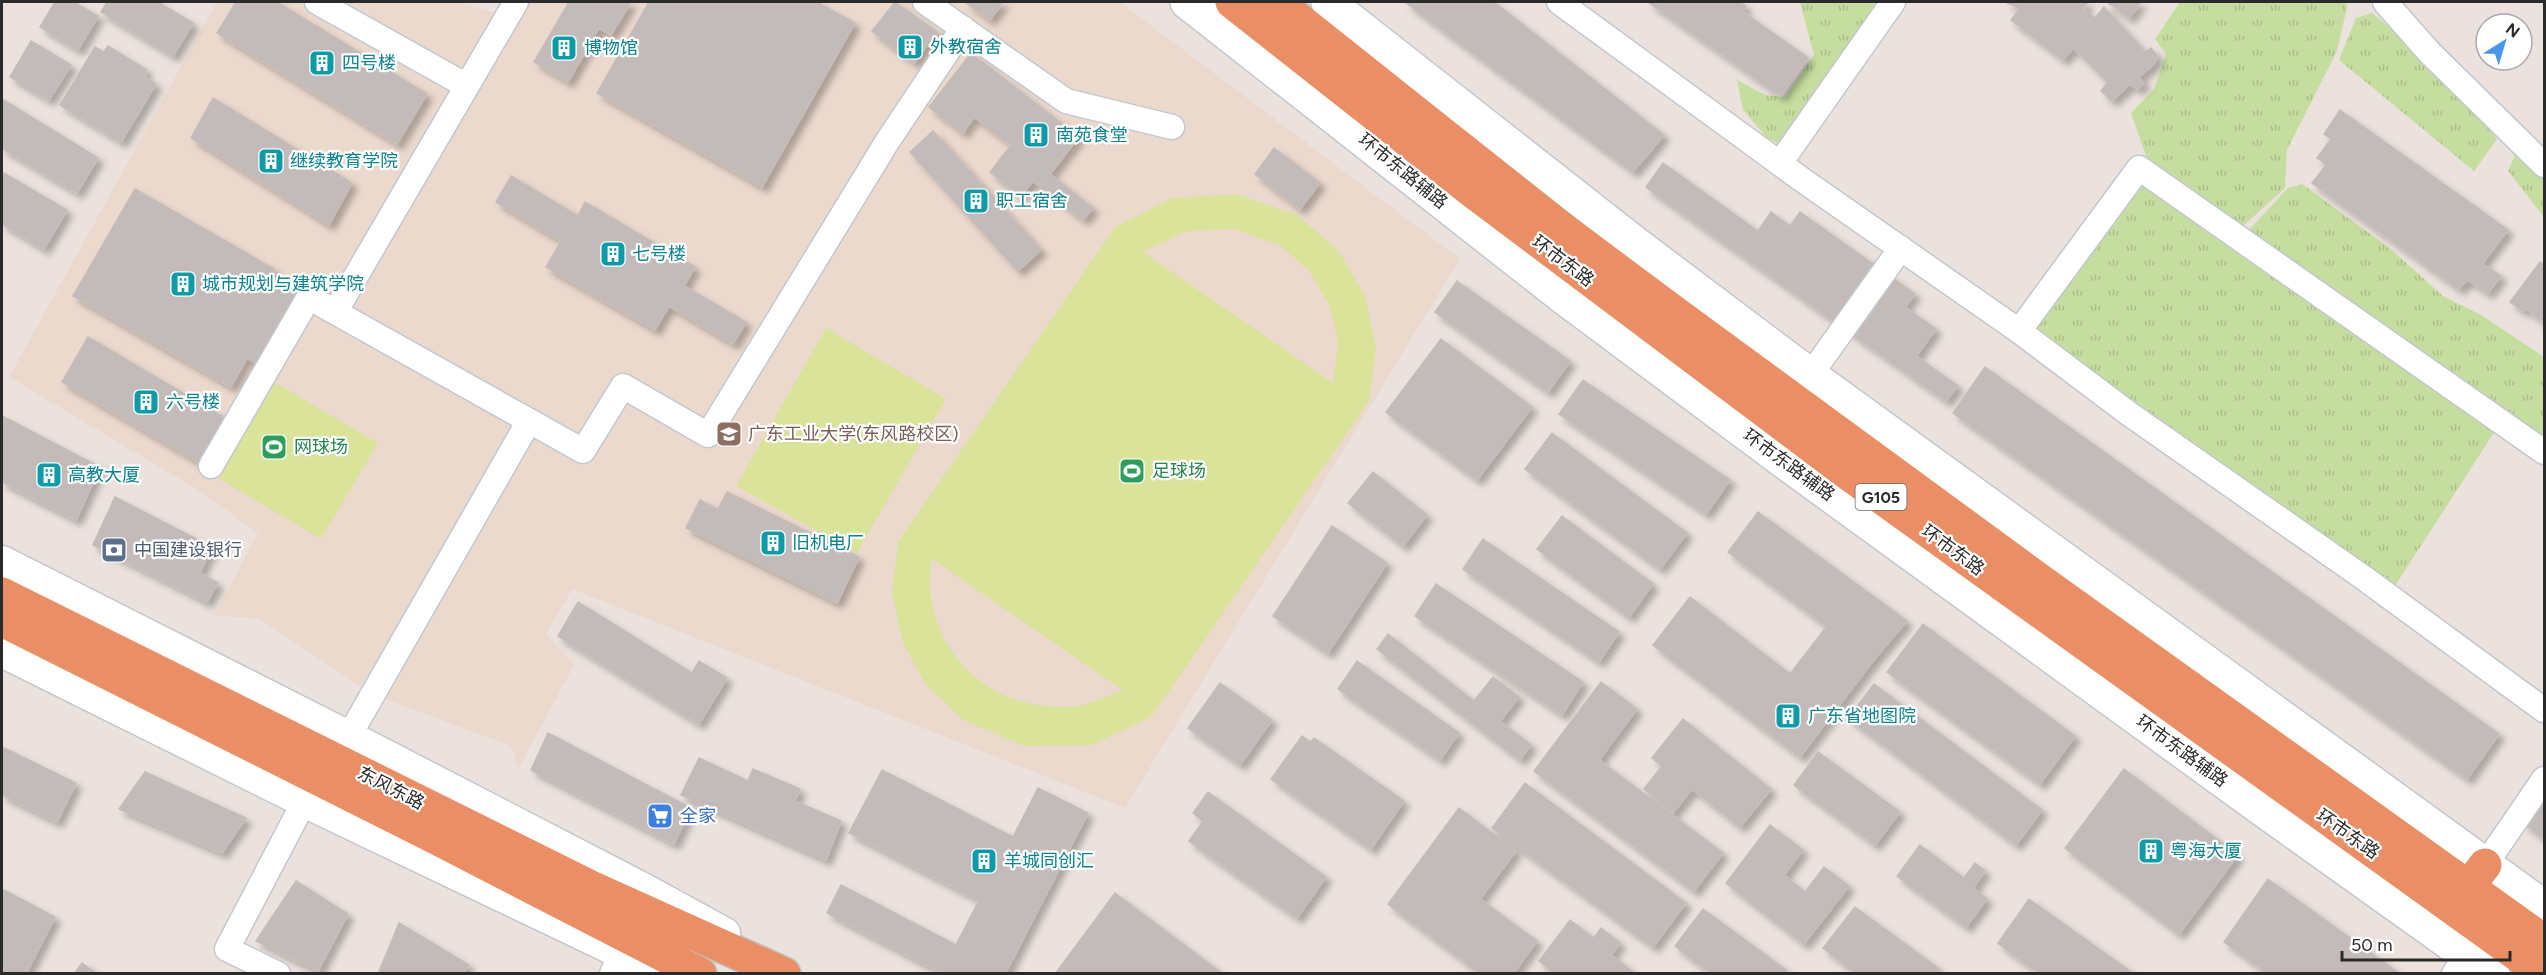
<svg xmlns="http://www.w3.org/2000/svg" width="2546" height="975" font-family="Figtree,'Noto Sans SC',sans-serif">
<style>
.education{fill:#ebd9ce}
.grass{fill:url(#grass-tufts)}
.pitch{fill:#d9e39a;fill-rule:evenodd}
.building{fill:#c3bbb9;stroke:#c6bcb7;stroke-width:1.5;filter:url(#shadow)}
.lines{fill:none;stroke-linecap:round;stroke-linejoin:round}
.minor-casing{stroke:#c1c8cf;stroke-width:27}
.tertiary-casing{stroke:#c1c8cf;stroke-width:33}
.secondary-casing{stroke:#c1c8cf;stroke-width:36}
.trunk-casing{stroke:#c3c3c3;stroke-width:36}
.minor{stroke:#fff;stroke-width:24}
.tertiary{stroke:#fff;stroke-width:30}
.secondary{stroke:#fff;stroke-width:33}
.trunk{stroke:#ea8e65;stroke-width:33}
.labels{text-anchor:middle;dominant-baseline:central;stroke-width:4.5;stroke-linejoin:round;paint-order:stroke}
.shield{fill:#fff;stroke:#6a6a6a;stroke-width:1.5}
.shield-label{font-size:16px;font-weight:bold;fill:#2a2a2a}
.culture-label{font-size:18px;fill:#0d838f;stroke:#fff;text-anchor:start}
.street-label{font-size:18px;fill:#2a2a2a;stroke:#fff}
.education-label{font-size:18px;fill:#785e54;stroke:#fff;text-anchor:start}
.leisure-label{font-size:18px;fill:#27864d;stroke:#fff;text-anchor:start}
.service-label{font-size:18px;fill:#4e5e75;stroke:#fff;text-anchor:start}
.shop-label{font-size:18px;fill:#366cbe;stroke:#fff;text-anchor:start}
</style>
<defs>
<pattern id="grass-tufts" width="24" height="20" patternUnits="userSpaceOnUse" patternTransform="scale(1.5)"><rect width="24" height="20" fill="#c5dd9e"/><path d="M3 7l-1-3M5 7V3M7 7l1-3M15 17l-1-3M17 17v-4M19 17l1-3" fill="none" stroke="#a9be88"/></pattern>
<filter id="shadow"><feDropShadow dx="5.5" dy="5.5" stdDeviation="3" flood-color="#0004"/></filter>
</defs>
<rect width="100%" height="100%" fill="#ebe1dd"/>
<!-- education -->
<path class="education" d="M217 2H457L503 15 510 2H1120L1460 259 1125 808 572 589 546 634 574 665 518 769 511 746 372 694 260 619 215 615 258 533 201 492 9 377Z"/>
<!-- grass -->
<path class="grass" d="M1800 2H1884L1780 144 1768 139 1743 110 1737 80 1765 95 1785 97 1814 55Z
M2180 2H2346L2347 7 2337 51 2287 150 2285 188 2242 227 2149 164 2131 113 2154 89 2166 54 2155 39Z
M2372 13 2397 33 2473 105 2497 139 2474 171 2339 60 2356 18Z
M2517 151 2544 177V217L2508 171Z
M2141 180 2495 431 2393 589 2033 333Z
M2302 184 2392 250 2443 296 2481 315 2544 357V446L2246 233 2288 188Z"/>
<!-- pitch -->
<path class="pitch" d="M1236 194 1297 215 1338 250 1365 296 1376 348 1369 401 1152 716 1092 745 1024 746 963 720 926 685 902 641 892 592 898 542 1115 227 1172 198ZM1235 229 1281 246 1310 272 1330 306 1338 344 1333 383 1143 252 1187 231ZM932 559 1121 689 1122 690C1108 695 1093 703 1079 706 1070 708 1060 706 1051 706 975 703 919 634 932 559Z
M826 328 946 399 857 553 736 486Z
M274 382 378 443 321 539 219 479Z"/>
<!-- building -->
<path class="building" d="M55 2H74L98 16 78 50 40 27Z
M107 2H158L193 23 173 56 101 12Z
M236 2H277L427 94 397 144 217 33Z
M569 2H631L611 35 599 28 568 82 534 62Z
M649 2H817L855 23 762 187 597 93Z
M895 2 937 32 914 63 872 31Z
M965 2H1003L990 20Z
M1405 2H1494L1664 135 1633 172Z
M1648 2H1739L1746 6 1742 11 1808 58 1781 96Z
M2005 2H2088L2083 9 2095 18 2104 7 2145 52 2151 48 2158 57 2154 64 2139 77 2144 84 2137 89 2130 84 2112 101 2101 91 2108 82 2073 48 2063 60 2011 20 2020 8Z
M2107 2H2141L2129 18Z
M31 41 71 65 49 100 10 77Z
M108 46 147 70 144 76 156 84 121 142 60 105 95 47 104 52Z
M971 53 1079 137 1050 174 1093 208 1083 220 1033 181 1021 196 990 172 1011 145 974 117 963 133 929 107Z
M213 98 352 183 329 225 191 138Z
M2 99 98 158 77 193 2 148Z
M2340 110 2508 230 2482 264 2501 276 2488 293 2468 280 2459 289 2312 183 2327 164 2317 158 2331 139 2324 134Z
M933 131 1041 250 1018 271 910 152Z
M1274 148 1320 183 1300 209 1255 174Z
M1663 163 1758 231 1771 212 1790 226 1800 212 1915 294 1905 307 1936 329 1916 356 1958 386 1946 401 1646 187Z
M2 172 67 210 44 249 2 224Z
M511 176 578 216 585 202 695 267 684 286 746 322 733 344 669 306 655 330 546 267 561 241 496 202Z
M135 189 274 269 270 276 301 293 259 365 247 358 231 387 73 296Z
M2540 262 2544 265V323L2525 308 2523 311 2510 302Z
M1457 281 1570 361 1548 392 1435 312Z
M88 337 230 421 205 466 62 382Z
M1441 339 1532 407 1477 480 1386 412Z
M1985 367 2499 734 2467 779 1953 413Z
M1583 380 1730 480 1706 514 1559 414Z
M2 416 100 467 76 520 2 482Z
M1552 433 1687 533 1660 569 1525 469Z
M1373 472 1427 515 1403 546 1348 503Z
M727 492 859 557 837 603 686 528 700 500 718 509Z
M115 497 212 547 200 573 218 583 207 602 93 545Z
M1758 512 1907 621 1873 661 1728 552Z
M1562 516 1653 584 1629 617 1537 549Z
M1332 526 1387 563 1328 653 1273 616Z
M1483 539 1619 632 1599 662 1463 569Z
M1436 584 1583 682 1562 715 1415 616Z
M1690 597 1790 674 1827 626 1873 661 1800 757 1653 645Z
M578 602 692 673 699 661 727 678 699 724 558 636Z
M1923 624 2075 736 2040 784 1887 672Z
M1388 634 1474 701 1493 677 1519 697 1500 721 1531 745 1520 760 1377 649Z
M1357 661 1459 733 1440 760 1338 689Z
M1601 682 1637 709 1599 760 1723 853 1694 891 1534 771Z
M1220 683 1272 720 1240 765 1188 728Z
M1874 684 2042 810 2016 845 1848 718Z
M1683 719 1771 789 1740 827 1692 789 1673 813 1644 789 1662 766 1652 758Z
M548 733 691 808 674 844 531 770Z
M1302 736 1311 742 1314 738 1404 801 1371 849 1271 779Z
M2 747 76 783 57 822 2 795Z
M1818 752 1900 812 1875 845 1794 785Z
M699 758 748 781 753 769 800 789 795 801 841 821 826 860 681 795Z
M2124 769 2238 855 2179 934 2065 848Z
M882 770 1013 837 1038 788 1088 813 1005 974H944L827 913 841 885 956 945 979 900 849 833Z
M145 772 246 818 222 853 119 809Z
M1525 783 1686 903 1653 947 1492 828Z
M1208 792 1326 877 1297 918 1189 841 1203 821 1193 813Z
M2544 793V838L2523 823Z
M1459 808 1516 851 1480 899 1537 941 1513 974H1481L1388 904Z
M1770 825 1803 850 1784 875 1805 892 1824 867 1849 886 1804 944 1726 883Z
M1920 845 1964 878 1975 863 1985 871 1973 888 1987 899 1966 927 1897 876Z
M2268 879 2396 971 2394 974H2269L2224 942Z
M296 881 348 914 318 971 256 941Z
M2 889 55 917 26 974H2Z
M1115 893 1223 974H1055Z
M2029 899 2134 974H2040L1998 943Z
M1855 907 1938 968 1934 974H1857L1823 948Z
M1703 909 1786 970 1783 974H1712L1675 946Z
M1570 920 1594 938 1601 928 1620 943 1611 955 1636 974H1555L1539 961Z
M399 923 469 965 462 974H378Z
M82 963 97 974H74Z"/>
<g class="lines">
<!-- minor casing -->
<g class="minor-casing">
<path id="minor" d="M317 2 467 86
M925 2 1066 101 1172 127
M1559 2 1801 179 2019 331 2139 168 2544 452
M2385 2 2429 52 2544 165
M1780 163 1893 2
M335 312 583 451 623 386 708 435 887 142 963 28
M2019 331 2128 413 2364 578 2544 710
M1801 388 1901 248
M211 466 309 297 335 312 516 2
M349 736 529 421
M2485 865 2544 779
M278 974 227 949 304 802
M612 974 621 953
M2454 974 2467 955"/>
</g>
<!-- tertiary casing -->
<g class="tertiary-casing">
<path id="tertiary" d="M2 561 380 752 639 886 725 933
M2 652 304 802 664 974"/>
</g>
<!-- secondary casing -->
<g class="secondary-casing">
<path id="secondary" d="M1187 2 1563 297 1790 466 2252 802 2493 974
M1328 2 1636 244 1810 375 2544 907"/>
</g>
<!-- trunk casing -->
<g class="trunk-casing">
<path id="trunk" d="M1232 2 1472 191 1843 470 2544 974
M1277 2 1556 224 1670 309 2037 578 2544 941
M2 594 591 887 784 974
M2 620 438 839 700 974
M2468 887 2485 865"/>
</g>
<!-- minor -->
<use href="#minor" class="minor"/>
<!-- tertiary -->
<use href="#tertiary" class="tertiary"/>
<!-- secondary -->
<use href="#secondary" class="secondary"/>
<!-- trunk -->
<use href="#trunk" class="trunk"/>
</g>
<!-- icons -->
<defs>
<g id="building-square" transform="scale(1.35)"><rect x="-9" y="-9" width="18" height="18" rx="4" fill="#0f9aa8" stroke="#fff"/><path d="M-4-6H4V6H1V3H-1V6H-4ZM-2.5-4.3h1.7v1.8h-1.7ZM.8-4.3h1.7v1.8H.8ZM-2.5-1h1.7V.8h-1.7ZM.8-1h1.7V.8H.8Z" fill="#fff"/></g>
<g id="university-square" transform="scale(1.35)"><rect x="-9" y="-9" width="18" height="18" rx="4" fill="#8d6e63" stroke="#fff"/><path d="M0-5L7-2L0 1L-7-2ZM-4 1L0 2.5L4 1V4Q0 6-4 4Z" fill="#fff"/></g>
<g id="stadium-square" transform="scale(1.35)"><rect x="-9" y="-9" width="18" height="18" rx="4" fill="#2e9e5b" stroke="#fff"/><path d="M0-5a6.5 5 0 1 0 0 10a6.5 5 0 1 0 0-10ZM-3.5-1.8h7v3.6h-7Z" fill="#fff"/></g>
<g id="bank-square" transform="scale(1.35)"><rect x="-9" y="-9" width="18" height="18" rx="4" fill="#5c6f8a" stroke="#fff"/><path d="M-6-4H6V4H-6ZM0-2.3a2.3 2.3 0 1 0 0 4.6a2.3 2.3 0 1 0 0-4.6Z" fill="#fff"/></g>
<g id="supermarket-square" transform="scale(1.35)"><rect x="-9" y="-9" width="18" height="18" rx="4" fill="#3f7fe0" stroke="#fff"/><path d="M-6-5.5h2.5l.6 2H6L4.5 2H-2.5L-4.4-4H-6ZM-1.5 3.2a1.3 1.3 0 1 0 .1 0ZM3 3.2a1.3 1.3 0 1 0 .1 0Z" fill="#fff"/></g>
</defs>
<g fill-rule="evenodd">
<use href="#building-square" x="910" y="47"/>
<use href="#building-square" x="564" y="48"/>
<use href="#building-square" x="322" y="63"/>
<use href="#building-square" x="1036" y="135"/>
<use href="#building-square" x="271" y="161"/>
<use href="#building-square" x="976" y="201"/>
<use href="#building-square" x="613" y="254"/>
<use href="#building-square" x="183" y="284"/>
<use href="#building-square" x="146" y="402"/>
<use href="#university-square" x="729" y="434"/>
<use href="#stadium-square" x="274" y="447"/>
<use href="#stadium-square" x="1132" y="471"/>
<use href="#building-square" x="49" y="475"/>
<use href="#building-square" x="773" y="543"/>
<use href="#bank-square" x="114" y="550"/>
<use href="#building-square" x="1788" y="716"/>
<use href="#supermarket-square" x="660" y="816"/>
<use href="#building-square" x="2151" y="851"/>
<use href="#building-square" x="984" y="861"/>
</g>
<g class="labels">
<!-- shield labels -->
<rect class="shield" x="1855.5" y="484" width="51" height="26" rx="4.5"/>
<g class="shield-label">
<text x="1881" y="497">G105</text>
</g>
<!-- culture labels -->
<g class="culture-label">
<text x="930" y="47">外教宿舍</text>
<text x="584" y="48">博物馆</text>
<text x="342" y="63">四号楼</text>
<text x="1056" y="135">南苑食堂</text>
<text x="290" y="161">继续教育学院</text>
<text x="996" y="201">职工宿舍</text>
<text x="632" y="254">七号楼</text>
<text x="202" y="284">城市规划与建筑学院</text>
<text x="166" y="402">六号楼</text>
<text x="68" y="475">高教大厦</text>
<text x="792" y="543">旧机电厂</text>
<text x="1808" y="716">广东省地图院</text>
<text x="2170" y="851">粤海大厦</text>
<text x="1004" y="861">羊城同创汇</text>
</g>
<!-- street labels -->
<g class="street-label">
<text transform="translate(1403 171) rotate(39)">环市东路辅路</text>
<text transform="translate(1563 261) rotate(37)">环市东路</text>
<text transform="translate(1789 465) rotate(36)">环市东路辅路</text>
<text transform="translate(1953 550) rotate(36)">环市东路</text>
<text transform="translate(2182 751) rotate(36)">环市东路辅路</text>
<text transform="translate(391 788) rotate(27)">东风东路</text>
<text transform="translate(2348 834) rotate(35)">环市东路</text>
</g>
<!-- education labels -->
<g class="education-label">
<text x="748" y="434">广东工业大学(东风路校区)</text>
</g>
<!-- leisure labels -->
<g class="leisure-label">
<text x="294" y="447">网球场</text>
<text x="1152" y="471">足球场</text>
</g>
<!-- service labels -->
<g class="service-label">
<text x="134" y="550">中国建设银行</text>
</g>
<!-- shop labels -->
<g class="shop-label">
<text x="680" y="816">全家</text>
</g>
</g>
<!-- border -->
<rect width="2546" height="975" fill="none" stroke="#2a2a2a" stroke-width="6"/>
<!-- north arrow -->
<g transform="translate(2504 42) rotate(37)"><circle r="28" fill="#ffffff" stroke="#aaaaaa" stroke-width="1.5"/>
<path d="M0-4.5L10 22L0 15L-10 22Z" fill="#4a96ea"/>
<text y="-9" font-size="16" font-weight="bold" text-anchor="middle" fill="#2a2a2a">N</text>
</g>
<!-- scale -->
<path d="M2342 951v9h168v-9" fill="none" stroke="#2a2a2a" stroke-width="3"/>
<text x="2351" y="951" font-size="18" fill="#2a2a2a" stroke="#ffffff" stroke-width="4.5" paint-order="stroke">50 m</text>
</svg>
